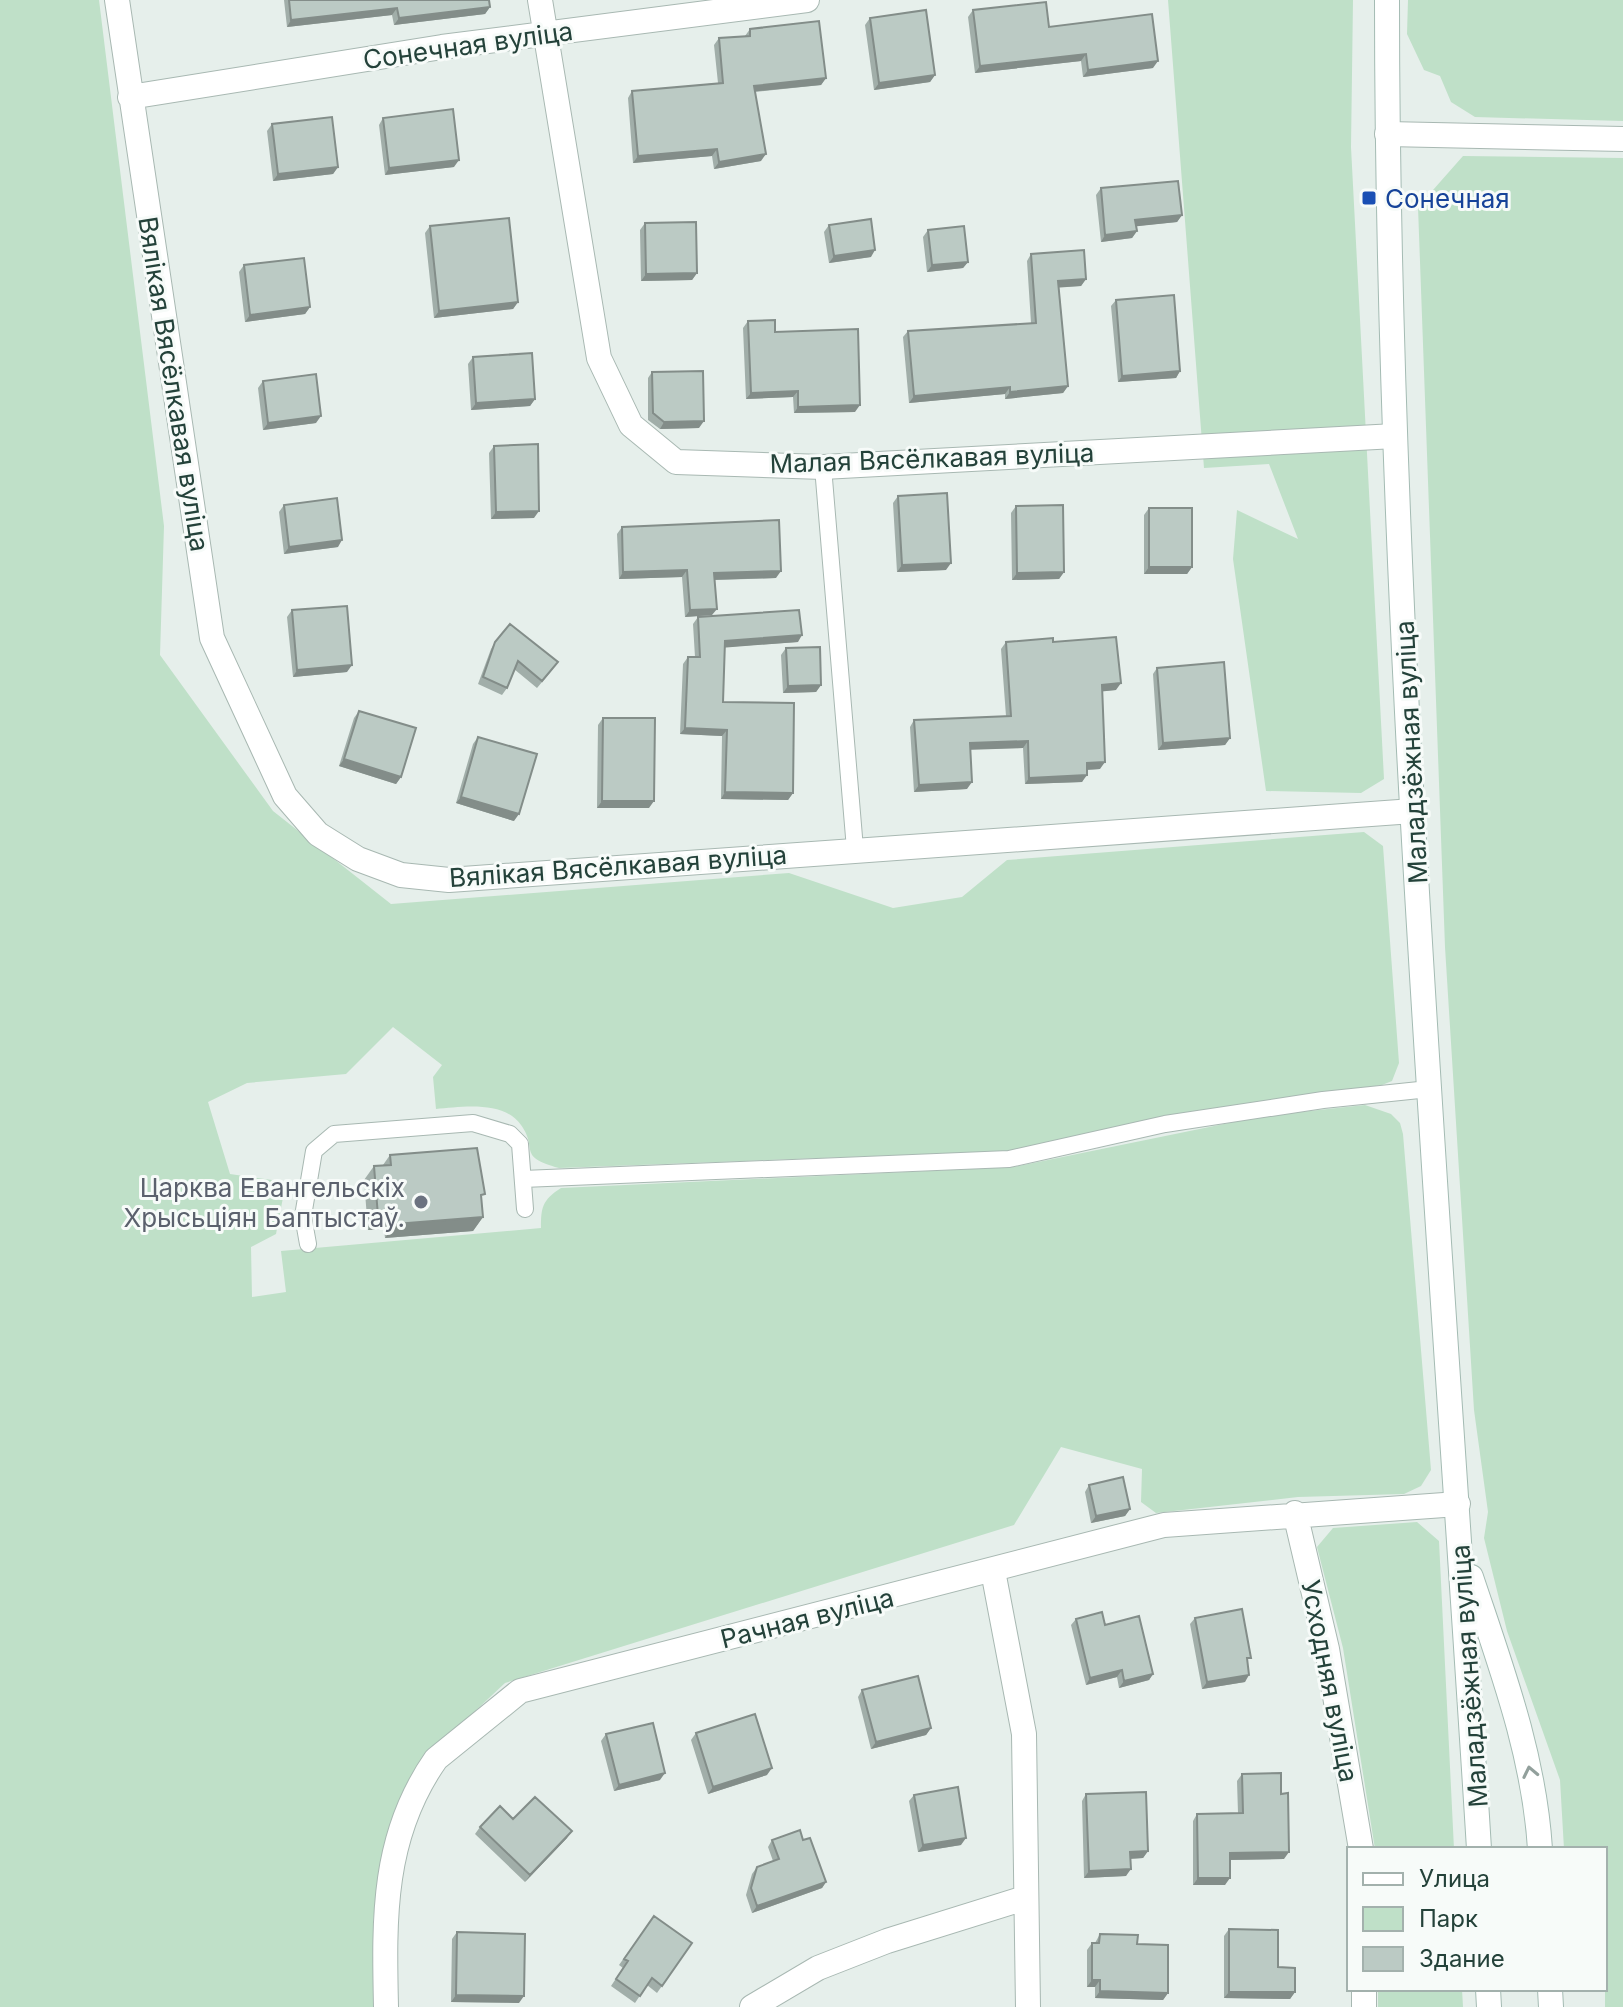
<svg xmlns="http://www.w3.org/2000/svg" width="1623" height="2007" font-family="Inter,sans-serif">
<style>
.green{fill:#bfe0c8}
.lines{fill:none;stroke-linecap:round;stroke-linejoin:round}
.service-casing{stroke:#a8b8b2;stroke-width:18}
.minor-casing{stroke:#a8b8b2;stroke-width:26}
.secondary-casing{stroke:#a4bbb3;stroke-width:26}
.service{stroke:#fff;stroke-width:16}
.minor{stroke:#fff;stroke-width:24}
.secondary{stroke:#fff;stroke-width:24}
.wall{fill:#a1aea9}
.shaded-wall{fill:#838d89}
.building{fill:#bbcac4;stroke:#838d89;stroke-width:2}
.oneway{stroke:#92a09c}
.transit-dot{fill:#1a4fb4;stroke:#f7fbf9;stroke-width:3}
.worship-dot{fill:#6b7280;stroke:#f7fbf9;stroke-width:3}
.labels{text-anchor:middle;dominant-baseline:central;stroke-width:6;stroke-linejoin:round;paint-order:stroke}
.street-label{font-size:26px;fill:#24423a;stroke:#f7fbf9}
.transit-label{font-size:26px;fill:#164399;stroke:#f7fbf9;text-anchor:start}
.worship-label{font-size:26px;fill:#5b616d;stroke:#f7fbf9;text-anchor:end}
</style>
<rect width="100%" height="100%" fill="#e6efeb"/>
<!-- green -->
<path class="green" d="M0 0H99L164 526 160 655 273 811 391 904 789 873 893 908 962 897 1007 860 1364 832 1383 846 1399 1063 1392 1081 1382 1085 1256 1104 1007 1151 559 1168C516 1156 539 1150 521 1125 504 1100 461 1107 436 1109L433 1077 442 1065 393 1027 346 1074 247 1083 208 1102 230 1174 286 1182 276 1234 251 1247 252 1297 286 1292 281 1251 541 1228C541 1208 542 1200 561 1188L1013 1167 1263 1116 1365 1105 1391 1114 1400 1123 1403 1134 1431 1470 1421 1486 1404 1494 1298 1497 1156 1513 1141 1502 1142 1469 1061 1447 1014 1525 505 1683 421 1762 384 1853 373 1920 374 2007H0Z
M1168 0H1353L1351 147 1384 779 1361 793 1266 791 1233 559 1237 510 1298 539 1269 464 1204 468Z
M1408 0H1623V121L1475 117 1451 102 1440 76 1424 70 1407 34Z
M1463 156 1623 158V2007H1605V1849H1564L1560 1780 1507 1631 1484 1538 1488 1512 1474 1410 1445 947 1418 207Z
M1417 1522 1439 1541 1454 1849H1375L1343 1648 1317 1547 1333 1528Z
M1378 1989H1462L1463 2007H1378Z"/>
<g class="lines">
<!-- service casing -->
<g class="service-casing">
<path id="service" d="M823 467 855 849
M523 1179 1009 1159 1165 1124 1323 1100 1429 1089
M308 1244 303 1216 314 1151 334 1134 473 1123 510 1134 520 1144 525 1209"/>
</g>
<!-- minor casing -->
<g class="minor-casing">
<path id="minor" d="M117 0 212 638 285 796 318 834 358 859 401 875 449 880 1413 811
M540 0 599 358 631 425 676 462 823 467 1395 436
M130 97 442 47 807 0
M1387 134 1623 139
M1295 1513 1327 1649 1361 1849
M993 1571 1024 1734 1028 2007
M1364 1989V2007
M386 2007C384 1918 382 1836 436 1759L520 1691 1164 1525 1458 1504
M752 2007 818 1968 887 1941 1025 1898"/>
</g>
<!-- secondary casing -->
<g class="secondary-casing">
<path id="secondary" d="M1387 0C1387 617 1441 1233 1479 1849
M1471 1577C1501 1667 1534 1754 1540 1849
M1488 1989 1489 2007
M1550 1989 1551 2007"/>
</g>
<!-- service -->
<use href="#service" class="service"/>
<!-- minor -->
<use href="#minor" class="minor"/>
<!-- secondary -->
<use href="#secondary" class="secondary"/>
</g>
<!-- wall -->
<path class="wall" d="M284 0H489L490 7 485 14 394 25 392 15 287 27Z
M973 10 1049 27 1153 68 1083 77 1081 61 975 73 968 17Z
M870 18 935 75 930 82 874 90 865 25Z
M750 29 826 78 821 85 755 92 761 161 714 169 712 156 633 163 628 98 632 91 718 83 714 45 719 38 745 36Z
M383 118 454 167 385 175 379 125Z
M272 124 338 167 333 174 273 181 267 131Z
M1101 188 1182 215 1177 222 1136 226 1137 231 1132 238 1101 242 1096 195Z
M645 223 697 273 692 280 641 281 640 230Z
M829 225 871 257 829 263 824 232Z
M430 226 518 302 513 309 434 318 425 233Z
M928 230 968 262 963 268 927 272 923 237Z
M1031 254 1086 279 1081 286 1059 287 1068 386 1063 393 1005 399V394L909 403 903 337 908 331 1031 323 1027 261Z
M244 265 310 307 305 314 245 322 239 272Z
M1116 300 1180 371 1176 378 1118 382 1111 306Z
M748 321 775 332 855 412 794 413 793 397 746 399 743 328Z
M473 357 535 399 530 406 471 410 468 364Z
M652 372 699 428 660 429 648 420V378Z
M263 381 316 423 263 430 258 388Z
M494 446 534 518 491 519 489 453Z
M898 496 946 570 897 572 893 503Z
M284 505 338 547 284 554 279 512Z
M1016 506 1064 572 1059 579 1012 580 1011 513Z
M1149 508 1192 567 1187 574H1144V515Z
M622 527 776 578 715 580 712 615 685 617 682 577 619 579 617 534Z
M292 610 347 672 293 677 287 617Z
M698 617 798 642 725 647 723 702 793 793 788 800 721 799 722 736 680 734 683 664 688 657H695L693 624Z
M495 642 553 669 537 688 514 669 507 688 502 695 478 684 491 649Z
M1006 642H1053L1116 690 1102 691 1100 769 1087 770 1082 782 1025 784 1023 748 970 749 967 789 914 792 910 727 914 720 1006 716 1001 649Z
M786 648 821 685 816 692 783 693 781 655Z
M1157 668 1230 738 1225 745 1158 750 1153 674Z
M359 711 401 777 396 784 339 766 354 718Z
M603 718 649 808H597L598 725Z
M478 737 514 821 456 803 473 744Z
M390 1155 481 1200 483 1217 473 1231 385 1238 384 1229 368 1230 364 1180 374 1166 383 1165Z
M1089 1485 1130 1509 1125 1516 1091 1523 1085 1492Z
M1195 1618 1247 1663 1245 1682 1202 1689 1190 1624Z
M1076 1619 1105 1625 1153 1674 1149 1680 1119 1688 1117 1677 1086 1685 1071 1625Z
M862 1690 931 1728 926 1735 871 1749 858 1697Z
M696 1733 767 1775 708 1794 691 1740Z
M606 1734 660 1780 614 1791 601 1741Z
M1242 1774 1284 1859 1230 1860 1225 1885H1193V1821L1197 1814 1238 1813 1237 1781Z
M1086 1794 1148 1851 1143 1858 1130 1859 1126 1876 1084 1878 1082 1801Z
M914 1795 961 1845 918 1852 909 1801Z
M513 1819 567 1838 525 1882 475 1834 480 1827Z
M772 1840H803L826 1882 822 1888 752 1913 746 1895 752 1874 757 1867 773 1861 768 1847Z
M654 1916 692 1943 657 1993 647 1985 635 2003 611 1986 623 1968 619 1965Z
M1229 1929 1278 1967 1295 1992 1290 1999 1224 1998V1936Z
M457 1932 519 2003 451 2002 452 1939Z
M1100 1934 1137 1944 1168 1993 1163 2000 1095 1998V1987H1087V1950L1092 1943H1095Z"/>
<!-- shaded-wall -->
<path class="shaded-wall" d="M490 7 485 14 394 25 399 18Z
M397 8 392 15 287 27 291 20Z
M1086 54 1081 61 975 73 980 66Z
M1158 61 1153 68 1083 77 1088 70Z
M935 75 930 82 874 90 879 83Z
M826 78 821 85 749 92 754 86Z
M717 149 712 156 633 163 638 156Z
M766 154 761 161 714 169 719 162Z
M459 160 454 167 385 175 389 168Z
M338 167 333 174 273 181 278 174Z
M1182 215 1177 222 1130 227 1135 220Z
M1137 231 1132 238 1101 242 1105 235Z
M875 250 871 257 829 263 834 256Z
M968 262 963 268 927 272 932 265Z
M697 273 692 280 641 281 646 274Z
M1086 279 1081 286 1053 288 1058 281Z
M518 302 513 309 434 318 439 311Z
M310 307 305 314 245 322 250 315Z
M1180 371 1176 378 1118 382 1122 376Z
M1068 386 1063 393 1005 399 1010 392Z
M1010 387 1005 394 909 403 914 396Z
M798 391 793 397 746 399 751 393Z
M535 399 530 406 471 410 476 403Z
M860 405 855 412 794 413 798 407Z
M321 416 316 423 263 430 268 423Z
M704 421 699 428 660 429 664 422Z
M539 511 534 518 491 519 496 512Z
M342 540 338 547 284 554 289 547Z
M951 563 946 570 897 572 902 565Z
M1149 567H1192L1187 574H1144Z
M687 570 682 577 619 579 623 572Z
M781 571 776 578 709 580 714 573Z
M1064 572 1059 579 1012 580 1017 573Z
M717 609 712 615 685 617 690 610Z
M802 635 798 642 720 648 725 641Z
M352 665 347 672 293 677 297 670Z
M1121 683 1116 690 1097 692 1102 685Z
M821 685 816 692 783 693 788 686Z
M685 728 727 730 722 736 680 734Z
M1230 738 1225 745 1158 750 1163 743Z
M1028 741 1023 748 965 750 970 743Z
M344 759 401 777 396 784 339 766Z
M1105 762 1100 769 1082 770 1087 763Z
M1087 775 1082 782 1025 784 1029 778Z
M972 782 967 789 914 792 919 785Z
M725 792 793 793 788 800 721 799Z
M461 797 519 814 514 821 456 803Z
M602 801H654L649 808H597Z
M394 1215 384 1229 368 1230 378 1216Z
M483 1217 473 1231 385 1238 395 1224Z
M1130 1509 1125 1516 1091 1523 1096 1516Z
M1122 1670 1117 1677 1086 1685 1090 1678Z
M1153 1674 1149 1680 1119 1688 1124 1681Z
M1249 1675 1245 1682 1202 1689 1207 1682Z
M931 1728 926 1735 871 1749 876 1742Z
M772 1768 767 1775 708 1794 713 1787Z
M665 1773 660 1780 614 1791 619 1785Z
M572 1831 567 1838 525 1882 530 1875Z
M966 1838 961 1845 918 1852 923 1845Z
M1148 1851 1143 1858 1125 1859 1130 1852Z
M1289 1852 1284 1859 1225 1860 1230 1853Z
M1131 1869 1126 1876 1084 1878 1089 1871Z
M1198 1878H1230L1225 1885H1193Z
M826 1882 822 1888 752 1913 757 1906Z
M1092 1980H1100L1095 1987H1087Z
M1100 1991 1168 1993 1163 2000 1095 1998Z
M1229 1992H1295L1290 1999 1224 1998Z
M456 1995 524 1996 519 2003 451 2002Z"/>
<!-- building -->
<path class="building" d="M289 0H489L490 7 399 18 397 8 291 20Z
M1046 2 1049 27 1152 14 1158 61 1088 70 1086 54 980 66 973 10Z
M926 10 935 75 879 83 870 18Z
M819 21 826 78 754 86 766 154 719 162 717 149 638 156 632 91 723 83 719 38 750 36V29Z
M453 109 459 160 389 168 383 118Z
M332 117 338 167 278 174 272 124Z
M1178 181 1182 215 1135 220 1137 231 1105 235 1101 188Z
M509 218 518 302 439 311 430 226Z
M871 219 875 250 834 256 829 225Z
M696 222 697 273 646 274 645 223Z
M964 226 968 262 932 265 928 230Z
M1084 250 1086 279 1058 281 1068 386 1010 392V387L914 396 908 331 1036 323 1031 254Z
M304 258 310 307 250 315 244 265Z
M1174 295 1180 371 1122 376 1116 300Z
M775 320V332L858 329 860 405 798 407V391L751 393 748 321Z
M532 353 535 399 476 403 473 357Z
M703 371 704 421 664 422 653 413 652 372Z
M316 374 321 416 268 423 263 381Z
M538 444 539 511 496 512 494 446Z
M947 493 951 563 902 565 898 496Z
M337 498 342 540 289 547 284 505Z
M1063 505 1064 572 1017 573 1016 506Z
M1149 508H1192V567H1149Z
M779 520 781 571 714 573 717 609 690 610 687 570 623 572 622 527Z
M347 606 352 665 297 670 292 610Z
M799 610 802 635 725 641 723 702 794 703 793 793 725 792 727 730 685 728 688 657H700L698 617Z
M510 624 558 662 542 681 518 661 507 688 483 677 495 642Z
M1116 637 1121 683 1102 685 1105 762 1087 763V775L1029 778 1028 741 970 743 972 782 919 785 914 720 1011 716 1006 642 1053 638V642Z
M820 647 821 685 788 686 786 648Z
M1224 662 1230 738 1163 743 1157 668Z
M359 711 416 728 401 777 344 759Z
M603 718H655L654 801H602Z
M478 737 537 754 519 814 461 797Z
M477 1148 485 1194 481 1195 483 1217 395 1224 394 1215 378 1216 374 1166 391 1165 390 1155Z
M1123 1477 1130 1509 1096 1516 1089 1485Z
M1242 1609 1251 1658H1247L1249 1675 1207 1682 1195 1618Z
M1102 1612 1105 1625 1139 1616 1153 1674 1124 1681 1122 1670 1090 1678 1076 1619Z
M918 1676 931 1728 876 1742 862 1690Z
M755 1714 772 1768 713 1787 696 1733Z
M653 1723 665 1773 619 1785 606 1734Z
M1281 1773V1794L1288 1793 1289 1852 1230 1853V1878H1198L1197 1814 1243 1813 1242 1774Z
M958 1787 966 1838 923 1845 914 1795Z
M1146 1792 1148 1851 1130 1852 1131 1869 1089 1871 1086 1794Z
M535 1797 572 1831 530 1875 480 1827 500 1806 513 1819Z
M800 1830 803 1840 810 1838 826 1882 757 1906 751 1888 757 1867 779 1859 772 1840Z
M654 1916 692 1943 662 1986 652 1978 640 1996 616 1979 628 1961 624 1959Z
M1229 1929 1278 1930V1967L1295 1968V1992H1229Z
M457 1932 525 1934 524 1996 456 1995Z
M1100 1934 1138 1935 1137 1944 1168 1945V1993L1100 1991V1980H1092V1943H1099Z"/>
<!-- one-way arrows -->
<defs><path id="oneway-chevron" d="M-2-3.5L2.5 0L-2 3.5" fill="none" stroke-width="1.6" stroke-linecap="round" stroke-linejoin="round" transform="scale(2)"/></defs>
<use class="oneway" href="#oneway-chevron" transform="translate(1530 1772) rotate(-102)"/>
<!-- markers -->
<rect class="transit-dot" x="1361" y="190" width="16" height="16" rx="4"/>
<circle class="worship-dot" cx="421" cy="1202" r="8"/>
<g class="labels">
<!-- street labels -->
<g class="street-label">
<text transform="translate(468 45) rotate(-8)">Сонечная вуліца</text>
<text transform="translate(174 384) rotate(81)">Вялікая Вясёлкавая вуліца</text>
<text transform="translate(932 458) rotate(-2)">Малая Вясёлкавая вуліца</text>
<text transform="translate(1411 752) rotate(-93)">Маладзёжная вуліца</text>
<text transform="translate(618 866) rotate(-4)">Вялікая Вясёлкавая вуліца</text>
<text transform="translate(807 1618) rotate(-14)">Рачная вуліца</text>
<text transform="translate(1469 1676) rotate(-94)">Маладзёжная вуліца</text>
<text transform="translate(1330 1681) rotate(79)">Усходняя вуліца</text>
</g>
<!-- transit labels -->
<g class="transit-label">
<text x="1385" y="198">Сонечная</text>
</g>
<!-- worship labels -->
<g class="worship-label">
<text x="405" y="1187">Царква Евангельскіх<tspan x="405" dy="30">Хрысьціян Баптыстаў.</tspan></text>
</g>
</g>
<!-- legend -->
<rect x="1347" y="1847" width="260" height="144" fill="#f7fbf9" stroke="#a3b1ad" stroke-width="2"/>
<rect x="1363" y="1873" width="40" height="12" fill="#ffffff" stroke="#a3b1ad" stroke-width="2"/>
<text x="1419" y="1887" font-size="24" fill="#24423a">Улица</text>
<rect x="1363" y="1907" width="40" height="24" fill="#bfe0c8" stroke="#a3b1ad" stroke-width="2"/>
<text x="1419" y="1927" font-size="24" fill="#24423a">Парк</text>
<rect x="1363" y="1947" width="40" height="24" fill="#bbcac4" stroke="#a3b1ad" stroke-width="2"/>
<text x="1419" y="1967" font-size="24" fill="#24423a">Здание</text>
</svg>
